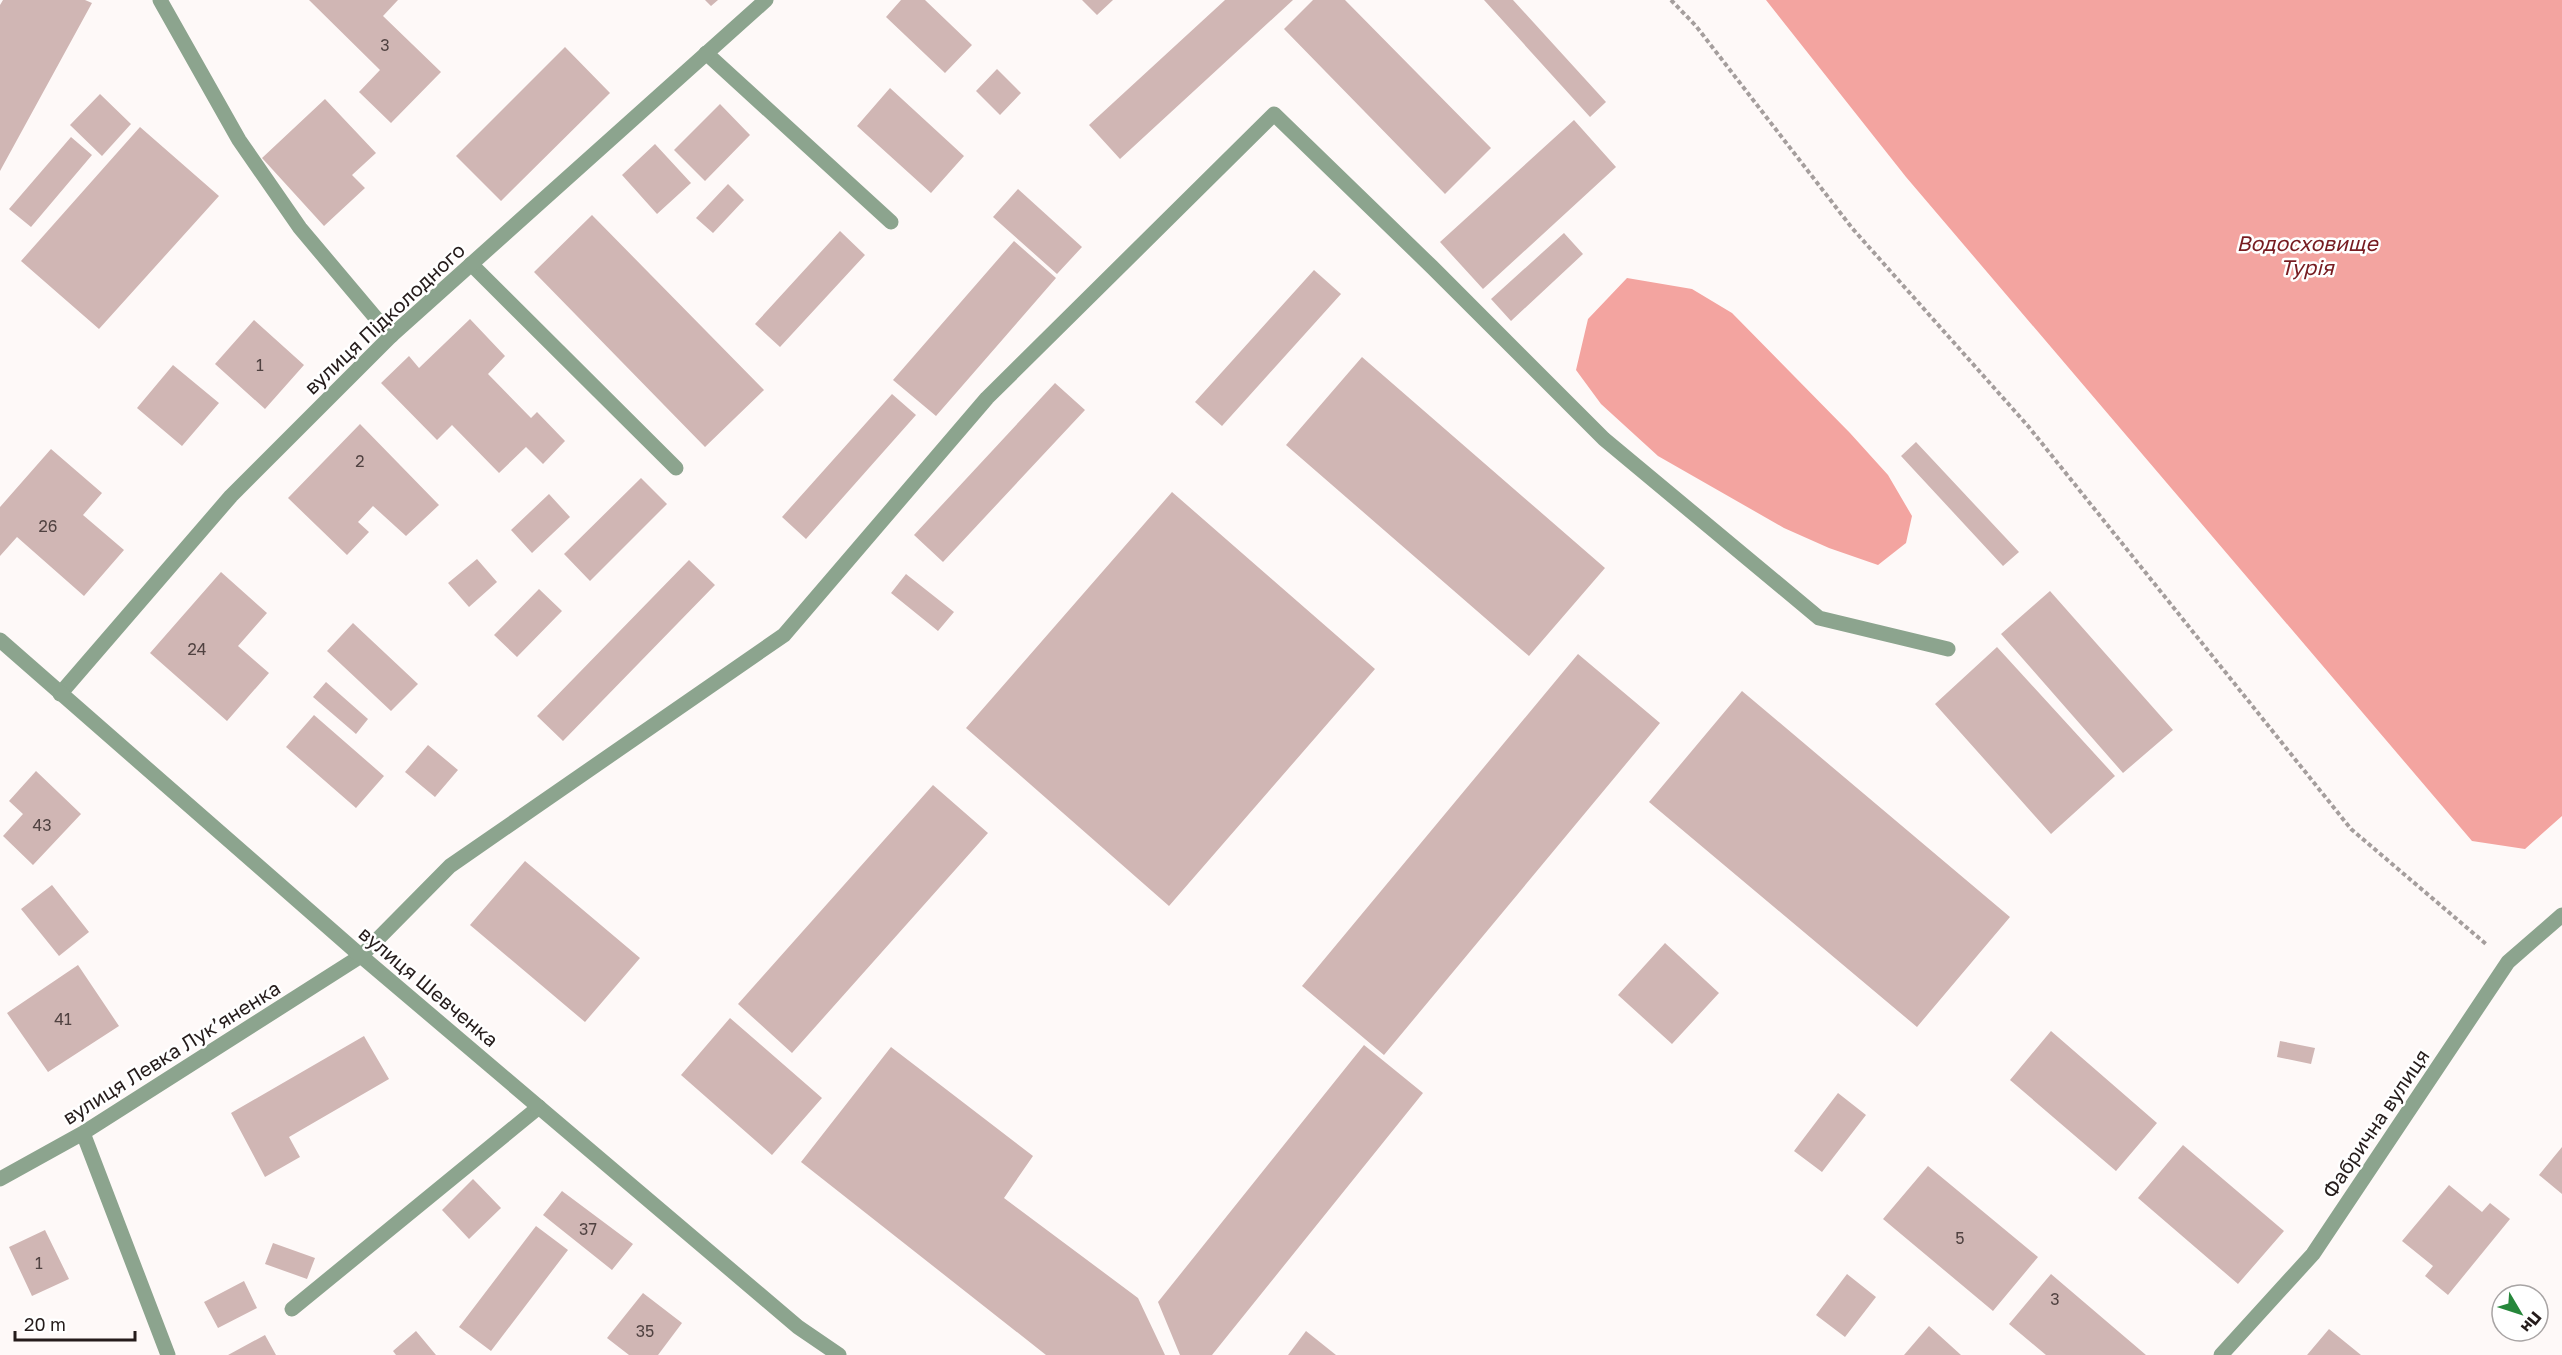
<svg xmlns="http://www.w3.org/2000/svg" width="2562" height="1355" font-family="'Golos Text',sans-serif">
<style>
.water{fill:#f3a4a0}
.building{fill:#d0b6b4}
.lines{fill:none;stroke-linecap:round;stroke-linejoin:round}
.path{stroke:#a59e9d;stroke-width:4;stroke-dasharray:4.5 3;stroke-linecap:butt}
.service{stroke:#8ca48e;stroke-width:15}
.minor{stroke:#8ca48e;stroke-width:15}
.tertiary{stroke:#8ca48e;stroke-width:15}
.labels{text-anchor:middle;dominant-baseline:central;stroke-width:5;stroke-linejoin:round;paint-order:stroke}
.number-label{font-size:16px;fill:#504241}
.street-label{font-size:20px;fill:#251c1b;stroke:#fff}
.water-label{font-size:21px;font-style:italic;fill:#771c21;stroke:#fff}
</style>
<rect width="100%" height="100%" fill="#fef9f8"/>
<!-- water -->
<path class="water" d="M1766 0H2562V816L2525 849 2472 841 1906 177Z
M1627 278 1692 289 1732 313 1850 433 1888 475 1912 516 1906 543 1878 565 1829 548 1784 528 1658 456 1601 404 1576 370 1588 319Z"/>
<!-- building -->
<path class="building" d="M3 0H85L92 3 0 171V5Z
M309 0H398L383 16 441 72 391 123 359 92 380 70Z
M705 0H718L711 6Z
M901 0H925L972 45 945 73 886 17Z
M1082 0H1113L1097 15Z
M1225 0H1293L1120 159 1089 125Z
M1313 0H1345L1491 148 1445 194 1284 29Z
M1484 0H1513L1606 102 1590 117Z
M565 47 610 93 501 201 456 156Z
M997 69 1021 93 1000 115 976 91Z
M890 88 964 156 931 193 857 126Z
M100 94 131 124 102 156 70 125Z
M325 99 376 153 352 175 365 188 324 226 262 158Z
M720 104 750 135 705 181 674 150Z
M1574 120 1616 167 1483 289 1440 242Z
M140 127 219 196 99 329 21 261Z
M71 137 92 155 31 227 9 209Z
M655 144 691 183 657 214 622 175Z
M728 184 744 200 713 233 696 218Z
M1018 189 1082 247 1057 274 993 217Z
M592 215 764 390 705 447 534 272Z
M840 231 865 255 780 347 755 324Z
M1564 233 1583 254 1511 321 1491 299Z
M1014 241 1056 278 936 416 893 380Z
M1314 270 1341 294 1222 426 1195 402Z
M470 319 505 356 488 374 531 418 537 412 565 441 543 464 526 447 499 473 452 425 437 440 381 383 409 356 419 368Z
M254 320 304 365 265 409 215 364Z
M1362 357 1605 568 1529 656 1286 445Z
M173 365 219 403 182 446 137 408Z
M1055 383 1085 410 943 562 914 535Z
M892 394 916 415 806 539 782 517Z
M360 424 439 505 406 536 373 506 358 522 369 532 347 555 288 498Z
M1916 442 2019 552 2003 566 1901 456Z
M51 449 102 493 83 515 124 550 84 596 17 537 0 556V507Z
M641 478 667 504 590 581 564 554Z
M1172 492 1375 669 1169 906 966 728Z
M549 494 570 517 532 553 511 530Z
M477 559 497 582 469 607 448 583Z
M689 560 715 585 563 741 537 716Z
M221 572 267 613 238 646 269 673 227 721 150 653Z
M906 574 954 612 938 631 891 593Z
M539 589 562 611 517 657 494 635Z
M2050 591 2173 730 2123 773 2001 634Z
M353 623 418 684 391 711 327 651Z
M1997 647 2115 776 2051 834 1935 704Z
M1578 654 1660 723 1384 1055 1302 986Z
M326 682 368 719 356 734 313 697Z
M1742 691 2010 917 1917 1027 1649 802Z
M314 715 384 776 356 808 286 747Z
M428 745 458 770 435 797 405 772Z
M36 771 81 814 33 865 3 836 23 814 9 801Z
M933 785 988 833 792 1053 738 1004Z
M525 861 640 958 585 1022 470 925Z
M52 885 89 932 59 956 21 909Z
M1665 943 1719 993 1672 1044 1618 995Z
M78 965 119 1026 48 1072 7 1013Z
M730 1018 822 1098 772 1155 681 1075Z
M2051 1031 2157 1123 2116 1171 2010 1080Z
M364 1036 389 1079 289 1137 300 1157 265 1177 231 1113Z
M2280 1041 2315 1048 2311 1064 2277 1057Z
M1364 1045 1423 1093 1212 1355H1180L1158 1302Z
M891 1047 1033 1156 1004 1198 1138 1298 1165 1355H1046L801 1162Z
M1838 1093 1866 1115 1822 1172 1794 1151Z
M2183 1145 2284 1231 2238 1284 2138 1198Z
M2562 1147V1194L2539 1175Z
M1928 1166 2038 1257 1993 1311 1883 1219Z
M473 1179 501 1208 469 1239 442 1210Z
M2449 1185 2482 1212 2490 1203 2510 1219 2448 1295 2425 1276 2433 1266 2402 1241Z
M562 1191 633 1244 612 1270 543 1215Z
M536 1226 568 1250 491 1351 459 1327Z
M45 1230 69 1279 32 1296 9 1247Z
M273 1243 315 1258 307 1279 265 1264Z
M1847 1274 1876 1297 1845 1337 1816 1315Z
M2051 1274 2146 1355H2046L2009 1324Z
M244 1281 257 1308 218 1328 204 1302Z
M643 1293 682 1323 658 1355H629L607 1338Z
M1929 1326 1961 1355H1904Z
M2329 1329 2361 1355H2307Z
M416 1331 436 1355H396L393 1351Z
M1306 1331 1336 1355H1288Z
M265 1335 276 1355H228Z"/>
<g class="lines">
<!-- path -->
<path class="path" d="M1671 0 1696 26 1852 228 2028 426 2351 829 2486 944"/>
<!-- service -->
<path class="service" d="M160 0 239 140 300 228 391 336
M706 53 891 222
M471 264 676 468
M361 956 450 866 784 635 987 398 1274 114 1432 267 1604 439 1819 618 1948 649
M292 1309 539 1107"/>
<!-- minor -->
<path class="minor" d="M60 694 231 496 391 336 766 0
M83 1133 168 1355
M0 1179 83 1133 361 956
M2221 1355 2313 1254 2508 962 2562 915"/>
<!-- tertiary -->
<path class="tertiary" d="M0 640 361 956 798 1327 839 1355"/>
</g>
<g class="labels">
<!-- number labels -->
<g class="number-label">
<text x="385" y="45">3</text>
<text x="260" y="365">1</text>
<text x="360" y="461">2</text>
<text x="48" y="526">26</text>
<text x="197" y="649">24</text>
<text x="42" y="825">43</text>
<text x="63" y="1019">41</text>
<text x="588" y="1229">37</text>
<text x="1960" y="1238">5</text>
<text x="39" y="1263">1</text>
<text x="2055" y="1299">3</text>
<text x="645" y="1331">35</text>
</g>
<!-- street labels -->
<g class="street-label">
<text transform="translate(384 318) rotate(-43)">вулиця Підколодного</text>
<text transform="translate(429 986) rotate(40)">вулиця Шевченка</text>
<text transform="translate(171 1052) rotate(-32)">вулиця Левка Лукʼяненка</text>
<text transform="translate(2375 1123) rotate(-56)">Фабрична вулиця</text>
</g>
<!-- water labels -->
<g class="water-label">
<text x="2307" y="243">Водосховище<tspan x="2307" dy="24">Турія</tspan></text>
</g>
</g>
<!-- north arrow -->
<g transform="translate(2520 1313) rotate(129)"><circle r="28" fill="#ffffff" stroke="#a8a4a4" stroke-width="1.5"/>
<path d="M0-4.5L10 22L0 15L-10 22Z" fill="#26873b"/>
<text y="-9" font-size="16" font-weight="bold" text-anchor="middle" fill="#251c1b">Пн</text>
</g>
<!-- scale -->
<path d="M15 1331v9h120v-9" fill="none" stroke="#251c1b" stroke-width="3"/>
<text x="24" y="1331" font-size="18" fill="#251c1b" stroke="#ffffff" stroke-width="4.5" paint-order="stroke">20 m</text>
</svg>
